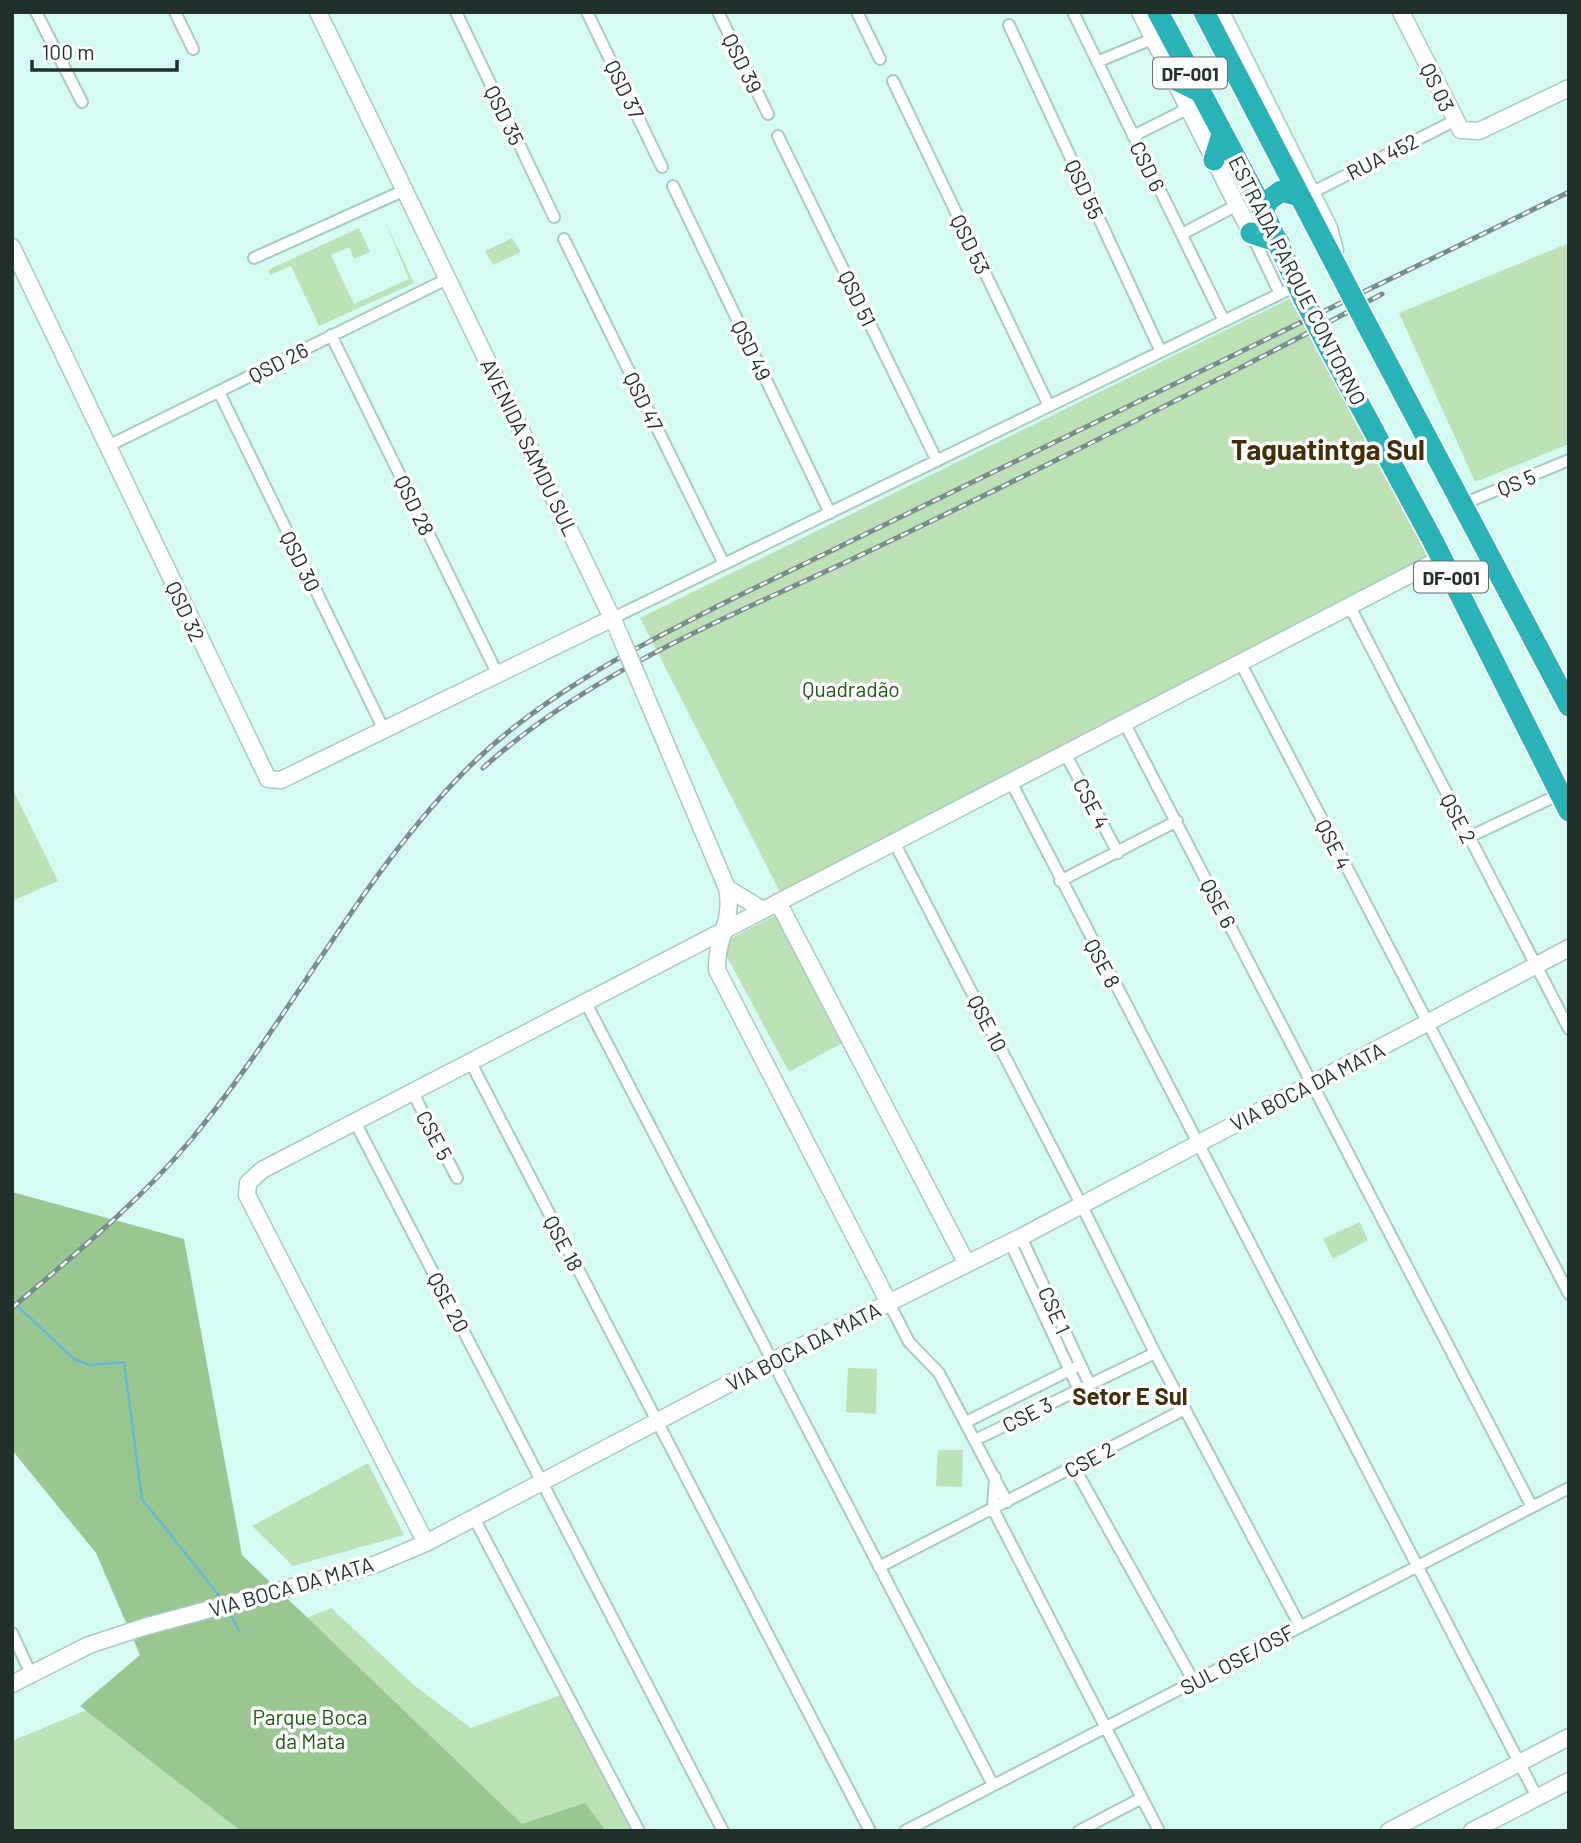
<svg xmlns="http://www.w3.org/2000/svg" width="1581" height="1843" font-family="Barlow,sans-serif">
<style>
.green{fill:#bee0b7}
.forest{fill:#9ac791}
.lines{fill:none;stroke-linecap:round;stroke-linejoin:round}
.stream{stroke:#66b9d2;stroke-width:2.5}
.street-casing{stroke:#a6cbc3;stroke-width:14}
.secondary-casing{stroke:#a6cbc3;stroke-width:19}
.highway-casing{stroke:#fff;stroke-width:24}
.street{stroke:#fff;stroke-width:10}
.secondary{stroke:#fff;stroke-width:16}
.highway{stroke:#2ab2b9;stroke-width:21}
.rail-casing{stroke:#758e89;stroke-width:5}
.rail{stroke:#fff;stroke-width:2.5;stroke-dasharray:8;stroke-linecap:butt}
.secondary-bridge-casing{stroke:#a6cbc3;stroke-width:19;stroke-linecap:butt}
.highway-bridge-casing{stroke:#fff;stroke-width:24;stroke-linecap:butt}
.secondary-bridge{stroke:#fff;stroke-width:16}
.highway-bridge{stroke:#2ab2b9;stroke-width:21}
.labels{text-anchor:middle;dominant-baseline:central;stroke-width:7;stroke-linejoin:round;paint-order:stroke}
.shield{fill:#fff;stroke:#646e6c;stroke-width:2}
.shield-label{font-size:19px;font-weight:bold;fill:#22302d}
.street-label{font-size:21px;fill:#22302d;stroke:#fff}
.park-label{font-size:21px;fill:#1e5811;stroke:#fff}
.quarter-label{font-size:24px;font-weight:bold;fill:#422f07;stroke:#fff}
.district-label{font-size:28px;font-weight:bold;fill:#422f07;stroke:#fff}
</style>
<rect width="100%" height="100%" fill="#d6fbf3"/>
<!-- green -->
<path class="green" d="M383 217 414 283 319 326 291 266 270 275 268 270 359 228 370 252 354 259 349 247 331 255 354 304 409 279Z
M512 238 521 252 493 265 485 251Z
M1569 243V444L1475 482 1399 313Z
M1289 299 1442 558 783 898 640 618Z
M12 788 58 881 12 901Z
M780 913 844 1042 789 1072 720 944Z
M1360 1222 1368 1240 1333 1259 1323 1239Z
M848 1368 877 1369 876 1414 846 1412Z
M938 1450H963L962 1487 936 1486Z
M368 1463 404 1535 293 1566 252 1526Z
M331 1608 415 1686 471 1728 569 1692 639 1831H12V1741Z"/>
<!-- forest -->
<path class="forest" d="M12 1192 184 1239 242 1555 522 1824 585 1803 606 1831H241L80 1706 140 1655 96 1553 12 1450Z"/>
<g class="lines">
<!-- stream -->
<path class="stream" d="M12 1301 74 1359 89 1365 124 1362 142 1499 221 1598
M228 1610 240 1632"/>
<!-- street casing -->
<g class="street-casing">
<path id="street" d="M36 12 82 102
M175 12 193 49
M456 12 554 217
M587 12 662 167
M718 12 768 114
M857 12 880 59
M1073 12 1224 321
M1009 25 1161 352
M1097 62 1152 39
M893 81 1049 406
M778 136 937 461
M1133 136 1187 109
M673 186 830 513
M1311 193 1454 121
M1251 233 1280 294
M1182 234 1237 205
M564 239 724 564
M254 258 405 190
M331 335 498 675
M219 392 384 730
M108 446 447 279
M1463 504 1569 460
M1350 607 1569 1029
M613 618 1298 285
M1241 664 1569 1294
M1125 724 1532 1507
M1065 753 1118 853
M1011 782 1537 1797
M1469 837 1560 794
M894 842 1081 1204 1155 1353 1300 1626
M1060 881 1177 821
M586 1003 993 1785
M471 1063 870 1831
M413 1093 457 1178
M355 1122 723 1831
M1021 1237 1089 1383
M1010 1242 1078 1388
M889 1303 909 1342 939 1373 1007 1502
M966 1422 1074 1368
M975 1440 1155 1353
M1074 1467 1194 1682
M995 1477 993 1509 1159 1831
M474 1518 639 1831
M879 1567 1185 1409
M12 1633 31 1674
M905 1831 1569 1488
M1079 1831 1140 1799"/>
</g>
<!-- secondary casing -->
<g class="secondary-casing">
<path id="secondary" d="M318 12 616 626
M1140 12 1251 233
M1221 12 1329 228 1335 250
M1401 12 1461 130 1479 131 1569 88
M12 247 268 779 281 780 613 618
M644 692 727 888C734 921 716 936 717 970L889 1303
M727 888 763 910
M778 902 967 1264
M426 1543 247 1195 248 1183 262 1170 1442 558
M12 1684 89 1645 144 1627 374 1565 426 1543 772 1361 1021 1237 1569 948
M1389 1831 1569 1737
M1472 1831 1569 1781"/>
</g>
<!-- highway casing -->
<g class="highway-casing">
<path id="highway" d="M1158 12 1256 196 1304 299
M1204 12 1341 275
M1170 77 1199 91
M1214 160 1222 134
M1263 211 1269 200 1281 191 1299 196
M1251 233 1279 242
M1366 323 1569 706
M1328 346 1433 541 1569 811"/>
</g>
<!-- street -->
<use href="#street" class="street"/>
<!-- secondary -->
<use href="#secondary" class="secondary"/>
<!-- highway -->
<use href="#highway" class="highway"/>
<!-- rail casing -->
<g class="rail-casing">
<path id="rail" d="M483 768C590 671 732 616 861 555 1036 471 1211 385 1382 294
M12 1308C74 1255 138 1203 190 1141 287 1024 355 885 461 775 536 697 635 648 730 600L1569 192"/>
</g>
<!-- rail -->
<use href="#rail" class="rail"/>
<!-- secondary-bridge casing -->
<g class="secondary-bridge-casing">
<path id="secondary-bridge" d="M618 631 644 692"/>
</g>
<!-- highway-bridge casing -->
<g class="highway-bridge-casing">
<path id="highway-bridge" d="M1341 275 1366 323
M1304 299 1328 346"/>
</g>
<!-- secondary-bridge -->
<use href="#secondary-bridge" class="secondary-bridge"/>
<!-- highway-bridge -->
<use href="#highway-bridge" class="highway-bridge"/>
</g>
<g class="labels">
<!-- shield labels -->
<g class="shield">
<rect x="1153" y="57.5" width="74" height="31" rx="5"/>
<rect x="1414" y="561.5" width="74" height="31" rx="5"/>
</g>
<g class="shield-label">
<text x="1190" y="73">DF-001</text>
<text x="1451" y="577">DF-001</text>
</g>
<!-- street labels -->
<g class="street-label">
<text transform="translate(743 63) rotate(64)">QSD 39</text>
<text transform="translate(1438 87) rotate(64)">QS 03</text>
<text transform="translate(625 89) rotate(64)">QSD 37</text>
<text transform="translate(505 115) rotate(64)">QSD 35</text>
<text transform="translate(1382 156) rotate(-27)">RUA 452</text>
<text transform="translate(1148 166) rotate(64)">CSD 6</text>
<text transform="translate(1085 189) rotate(65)">QSD 55</text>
<text transform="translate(971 244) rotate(64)">QSD 53</text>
<text transform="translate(1298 280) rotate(63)">ESTRADA PARQUE CONTORNO</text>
<text transform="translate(858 298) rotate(64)">QSD 51</text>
<text transform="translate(752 350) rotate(64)">QSD 49</text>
<text transform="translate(278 362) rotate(-27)">QSD 26</text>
<text transform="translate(644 401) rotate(64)">QSD 47</text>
<text transform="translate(530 447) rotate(64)">AVENIDA SAMDU SUL</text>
<text transform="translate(1516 482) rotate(-22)">QS 5</text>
<text transform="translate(415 505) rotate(64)">QSD 28</text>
<text transform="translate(301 561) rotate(64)">QSD 30</text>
<text transform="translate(186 611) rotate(65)">QSD 32</text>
<text transform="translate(1092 803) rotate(62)">CSE 4</text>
<text transform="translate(1459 818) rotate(63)">QSE 2</text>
<text transform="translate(1334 844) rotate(63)">QSE 4</text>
<text transform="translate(1219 903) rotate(63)">QSE 6</text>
<text transform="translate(1103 963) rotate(62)">QSE 8</text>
<text transform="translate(988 1023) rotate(63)">QSE 10</text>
<text transform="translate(1307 1086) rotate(-27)">VIA BOCA DA MATA</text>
<text transform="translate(435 1135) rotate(62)">CSE 5</text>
<text transform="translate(564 1243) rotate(62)">QSE 18</text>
<text transform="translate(449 1302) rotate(62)">QSE 20</text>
<text transform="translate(1055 1310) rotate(66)">CSE 1</text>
<text transform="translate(803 1346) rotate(-27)">VIA BOCA DA MATA</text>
<text transform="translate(1027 1414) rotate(-27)">CSE 3</text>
<text transform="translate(1089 1459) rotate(-28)">CSE 2</text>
<text transform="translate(291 1586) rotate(-16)">VIA BOCA DA MATA</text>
<text transform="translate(1237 1659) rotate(-28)">SUL OSE/OSF</text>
</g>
<!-- park labels -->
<g class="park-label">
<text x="851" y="688">Quadradão</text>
<text x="310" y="1716">Parque Boca<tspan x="310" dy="24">da Mata</tspan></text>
</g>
<!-- quarter labels -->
<g class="quarter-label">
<text x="1130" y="1395">Setor E Sul</text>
</g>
<!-- district labels -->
<g class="district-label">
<text x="1328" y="449">Taguatintga Sul</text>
</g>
</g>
<!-- border -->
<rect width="1581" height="1843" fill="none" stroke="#22302d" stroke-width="28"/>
<!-- scale -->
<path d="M32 60v10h145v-10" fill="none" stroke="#22302d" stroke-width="3.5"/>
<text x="42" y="60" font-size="21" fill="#22302d" stroke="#ffffff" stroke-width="5" paint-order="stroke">100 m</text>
</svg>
